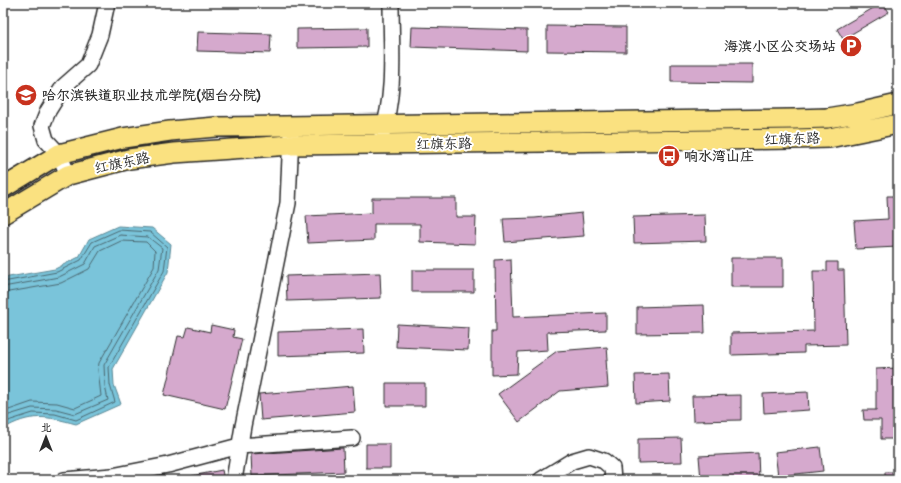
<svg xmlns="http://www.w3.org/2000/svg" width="901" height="483" font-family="Pangolin,'LXGW WenKai TC',sans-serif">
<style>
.water{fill:#7ac4da;stroke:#5a8794}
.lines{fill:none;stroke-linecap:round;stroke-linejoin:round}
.shore{stroke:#4b6871;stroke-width:1}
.building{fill:#d5a9cd;stroke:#2b2b2b}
.minor-casing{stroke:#2b2b2b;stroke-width:18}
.major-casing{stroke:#2b2b2b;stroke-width:22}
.minor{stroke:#fff;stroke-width:15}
.major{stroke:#fae180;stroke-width:19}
.labels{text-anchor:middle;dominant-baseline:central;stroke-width:4;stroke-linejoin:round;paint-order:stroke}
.poi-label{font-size:14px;font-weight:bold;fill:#2b2b2b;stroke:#fff;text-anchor:start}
.street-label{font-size:14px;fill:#2b2b2b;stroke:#fff}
</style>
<rect width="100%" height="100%" fill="#fff"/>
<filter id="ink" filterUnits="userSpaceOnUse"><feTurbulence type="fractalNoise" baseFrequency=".025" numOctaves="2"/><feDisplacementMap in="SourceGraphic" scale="8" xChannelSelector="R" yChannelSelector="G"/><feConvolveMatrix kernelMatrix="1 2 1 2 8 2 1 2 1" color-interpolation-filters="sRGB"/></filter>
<g filter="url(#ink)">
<!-- water -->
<path class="water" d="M118 226 152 228 171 244 168 272 113 369 114 385 121 404 76 424C47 416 30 413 3 429V278L55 269 79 257 89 239Z"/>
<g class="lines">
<!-- shore -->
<path class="shore" d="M3 282 57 272 81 260 92 242 119 230 150 232 167 247 164 271 109 367 110 385 115 402 76 420 55 414 33 413 11 420 3 424
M3 287 59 277 85 264 95 246 120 235 148 237 162 248 159 269 104 365 105 386 108 400 75 414 56 409 32 408 9 415 3 419
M3 293 61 283 89 269 100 251 121 241 146 242 155 251 154 267 99 363 98 370 101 396 75 408 57 403 32 402 3 412"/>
</g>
<!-- building -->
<path class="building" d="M882 3H883L889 12 843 39 837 29Z
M547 26 626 27V52L547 51Z
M412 27 527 30V51L411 47Z
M367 28V47L297 48V29Z
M198 32 271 34 270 53 197 51Z
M671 64H752V83L671 82Z
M887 196H898V247L856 249 854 221 888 219Z
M372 198H456V217H476L475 244 420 242V224H374V240L308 243 306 216 372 213Z
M582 213 584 236 505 242 503 219 535 218Z
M705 215 706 241 634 243 633 217Z
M731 258H783V287H731Z
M511 259 513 317 606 313V330L547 332 548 350 518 352 517 374 492 375V331H496L495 260Z
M827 262H838V270H844L846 345 804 346V353L731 355V333L814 331 813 271H827Z
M412 270H474V292H412Z
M380 273 381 298 287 301 286 276Z
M704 305 705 333 637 334V307Z
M397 324 469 328 468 350 396 347Z
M211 325 234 330 233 337 242 339 225 409 164 395 178 336 185 337 188 327 210 332Z
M363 329 364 353 278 356V332Z
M607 347 608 359H606L608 387 560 391 519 422 498 394 557 351Z
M898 368V439H881V420H864L863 410H876V369Z
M669 374 670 401 636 403 635 375Z
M386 383H425V406H386Z
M353 386 355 412 261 420 259 394Z
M808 392 809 410 764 413 763 394Z
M741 395V420L693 421 692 396Z
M681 438 682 462 638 463V439Z
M366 444H390V468H366Z
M820 447 823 471 778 476 775 452Z
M343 448 344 472 252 476 251 454Z
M758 453 759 479 701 480 699 456Z
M222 470 224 480H192V476Z
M885 472H898V480H885Z"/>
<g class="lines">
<!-- minor casing -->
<g class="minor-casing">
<path id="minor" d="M382 134C396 93 391 46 391 3
M68 175 59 154 46 140 42 126 48 111 63 87 88 65 100 35 107 3
M64 480 112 476 168 465 239 446 352 438
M234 480 243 426 288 203 291 134
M541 480 572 461 589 456 604 461 612 468 613 480"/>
</g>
<!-- major casing -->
<g class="major-casing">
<path id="major" d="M3 188 59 154 123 138 170 131 216 127 794 119 827 118 858 113 898 104
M3 214 68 175 129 159 174 153 291 145 793 139 829 138 898 124"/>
</g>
<!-- minor -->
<use href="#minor" class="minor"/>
<!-- major -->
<use href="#major" class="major"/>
</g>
</g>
<!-- icons -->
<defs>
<g id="parking-disc" transform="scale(1.15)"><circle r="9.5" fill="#c8321e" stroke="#fff"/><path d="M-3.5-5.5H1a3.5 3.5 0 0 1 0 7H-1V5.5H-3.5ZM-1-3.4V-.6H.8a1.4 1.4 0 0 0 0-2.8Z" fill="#fff"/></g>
<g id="school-disc" transform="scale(1.15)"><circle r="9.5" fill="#c8321e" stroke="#fff"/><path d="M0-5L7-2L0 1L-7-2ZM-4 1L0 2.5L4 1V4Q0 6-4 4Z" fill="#fff"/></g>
<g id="bus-disc" transform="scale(1.15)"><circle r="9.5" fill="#c8321e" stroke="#fff"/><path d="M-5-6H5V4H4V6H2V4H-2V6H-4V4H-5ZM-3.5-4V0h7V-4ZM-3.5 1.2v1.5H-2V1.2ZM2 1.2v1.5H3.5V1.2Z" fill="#fff"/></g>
</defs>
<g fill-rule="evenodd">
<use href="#parking-disc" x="851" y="46"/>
<use href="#school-disc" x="26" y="95"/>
<use href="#bus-disc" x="669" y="156"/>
</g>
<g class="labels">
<!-- poi labels -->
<g class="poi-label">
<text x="836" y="46" text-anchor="end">海滨小区公交场站</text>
<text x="42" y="95">哈尔滨铁道职业技术学院(烟台分院)</text>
<text x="684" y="156">响水湾山庄</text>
</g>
<!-- street labels -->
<g class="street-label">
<text transform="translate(792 139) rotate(-2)">红旗东路</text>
<text transform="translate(444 144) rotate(-1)">红旗东路</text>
<text transform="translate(122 163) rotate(-12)">红旗东路</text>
</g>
</g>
<!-- margin -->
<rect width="901" height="483" fill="none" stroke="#fff" stroke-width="16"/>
<rect x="8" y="8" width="885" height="467" fill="none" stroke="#2b2b2b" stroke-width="1.5" filter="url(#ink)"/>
<!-- north arrow -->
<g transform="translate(46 437)" stroke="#ffffff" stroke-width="3" paint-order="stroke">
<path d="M0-3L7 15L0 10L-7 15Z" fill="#2b2b2b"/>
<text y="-6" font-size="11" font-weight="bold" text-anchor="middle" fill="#2b2b2b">北</text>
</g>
</svg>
